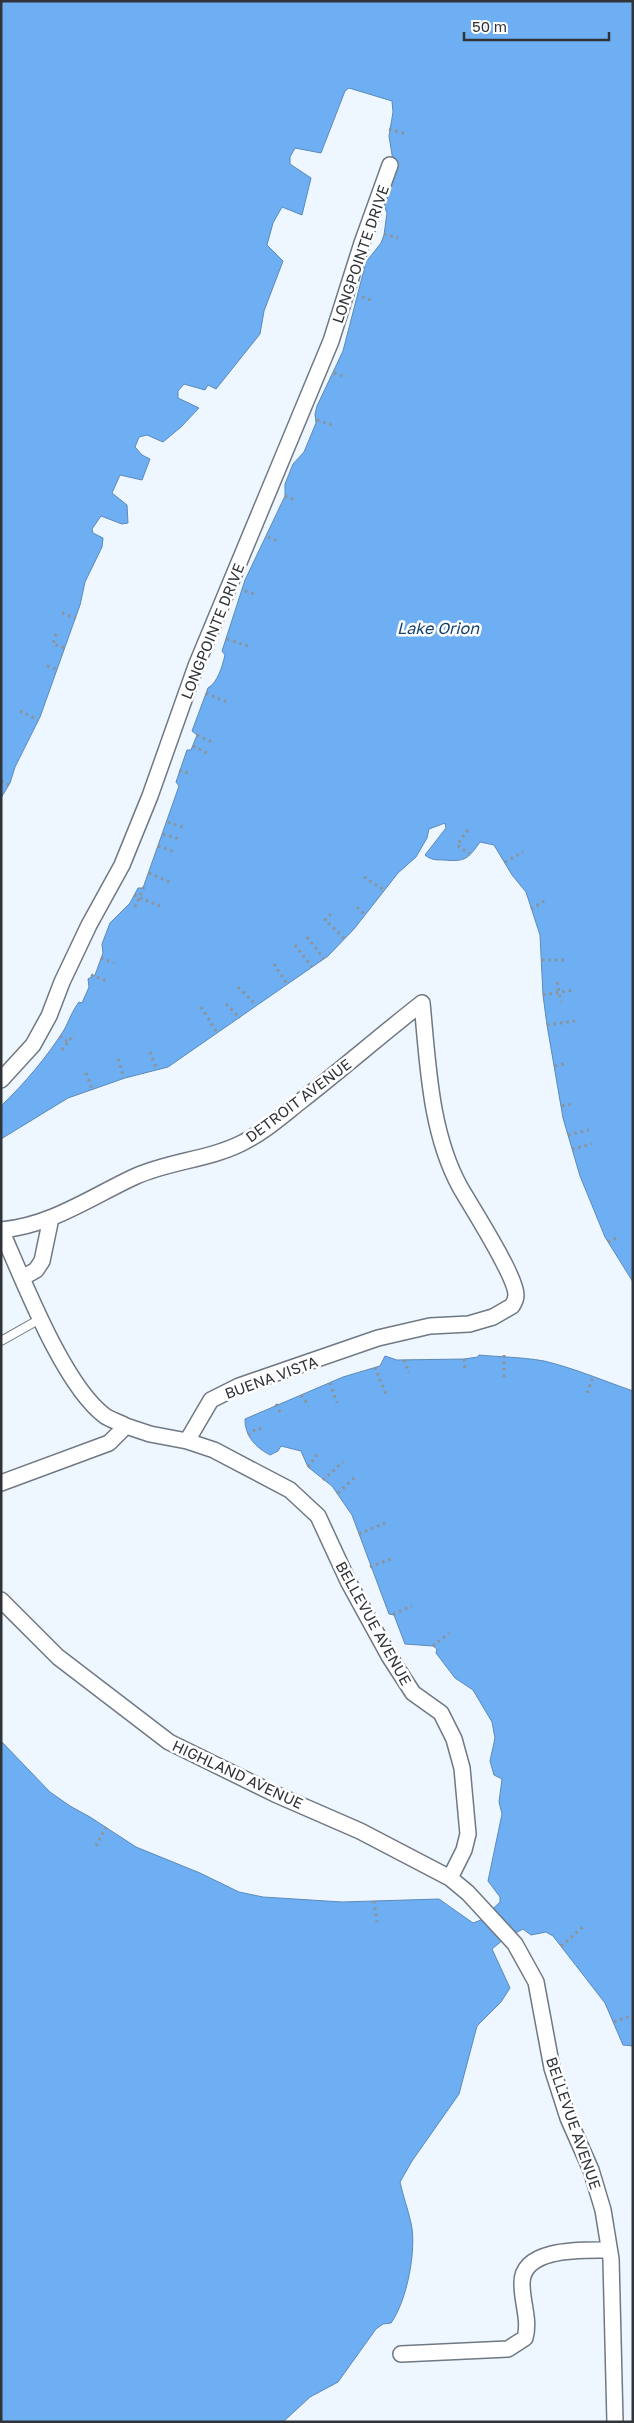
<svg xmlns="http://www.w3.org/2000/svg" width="634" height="2423" font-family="'Golos Text',sans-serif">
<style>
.water{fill:#6daff2;stroke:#5b8aba}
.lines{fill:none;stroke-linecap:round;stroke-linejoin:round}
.lane-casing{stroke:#707983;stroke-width:10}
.street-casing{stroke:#707983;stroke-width:18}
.path{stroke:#8d9399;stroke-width:3;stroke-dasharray:2.5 4;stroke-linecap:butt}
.lane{stroke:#fff;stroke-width:8}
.street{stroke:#fff;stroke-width:15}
.labels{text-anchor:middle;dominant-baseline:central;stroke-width:5;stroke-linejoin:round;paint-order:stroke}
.street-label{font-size:15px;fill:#303438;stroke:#fff}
.water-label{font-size:16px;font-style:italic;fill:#15446f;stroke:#fff}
</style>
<rect width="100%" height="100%" fill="#eef6ff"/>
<!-- water -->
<path class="water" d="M1 1H633V1282L605 1237 580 1176 563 1118 547 1025 543 995 540 935 526 892 512 875 494 845 480 842C468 859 465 862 444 860 436 860 431 860 425 855L446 828 445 823 429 829 427 838 416 857 398 873 354 929 328 956 168 1067 125 1078 68 1098 1 1139V1106C24 1084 47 1057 64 1030 69 1021 72 1011 79 1002L82 1003 89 987 88 979 95 975 103 953 102 944 110 923 130 903 138 888H143L179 786 176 782 187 750H191L197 735 192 731 208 688C218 682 222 667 225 655L222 651 245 580 285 496V484L293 464 304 452 316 423 315 414 317 406 343 351 366 262 381 243 384 235 387 213 383 203 395 173 389 136 393 112 392 101 349 88 345 91 321 153 295 148 290 157V164L311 178 302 215 282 207 273 223 267 245 283 261 264 311 260 334 216 389 208 385 205 390 184 384 178 391V398L199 408 181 427 163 442 147 435 139 437 135 447 142 455 150 459 142 480 120 475 112 493 127 505 128 523 122 524 101 516 92 529 93 533 103 538 102 547 85 582 80 605 40 717 15 767 10 783 1 798Z
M479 1355C499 1357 522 1357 544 1361 574 1368 604 1381 633 1391V2046L623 2045 605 2003 553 1936 546 1932 531 1935 523 1929 504 1939 492 1949 510 1988 501 2002 477 2026 459 2094 412 2161 400 2182C403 2196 408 2209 411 2223 417 2249 407 2301 391 2323L383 2324 376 2329 338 2382 310 2397 283 2422H1V1741L50 1792 70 1806 90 1817 136 1847 200 1873 239 1892 263 1897 342 1902 439 1899 473 1923 481 1920 500 1902V1897L488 1881 502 1814 499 1802 502 1779 494 1775 490 1761 495 1738 492 1722 473 1690 455 1678 436 1653 437 1649 433 1646 405 1644 394 1615 389 1614 352 1515 332 1486 308 1467 301 1451 281 1446 278 1451 270 1455C255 1447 245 1436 245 1419L343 1377 380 1366 385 1356 397 1360 464 1359 478 1357Z"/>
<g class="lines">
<!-- lane casing -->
<g class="lane-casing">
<path id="lane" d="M1 1341 40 1319"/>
</g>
<!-- street casing -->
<g class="street-casing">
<path id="street" d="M1 1080 33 1045 49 1016 62 982 89 925 122 865 150 796 196 666 331 341 362 243 390 165
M22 1278 36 1270 42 1261 51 1218
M126 1426C119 1422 111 1420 105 1416 63 1385 23 1279 1 1230 50 1226 91 1197 134 1177 169 1161 208 1160 242 1143 264 1132 282 1116 301 1101 342 1069 381 1035 422 1003
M187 1441 214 1450 290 1490 318 1516 349 1583 389 1656 413 1693 441 1713 454 1739 462 1768 468 1834 464 1850 450 1878
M1 1483 109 1443 126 1426 150 1434 187 1441 211 1400 239 1386 378 1338 430 1326 469 1324 493 1317 512 1306C514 1303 516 1298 516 1295 516 1276 472 1208 460 1187 430 1132 428 1064 422 1003
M1 1600 58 1657 169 1742 275 1794 360 1831 450 1878 468 1893 515 1944 536 1982 552 2068 568 2118 591 2170 603 2210 611 2259 615 2422
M401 2354 508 2349 525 2338C530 2320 522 2303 522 2284 521 2247 583 2250 609 2250"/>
</g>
<!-- path -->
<path class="path" d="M389 129 406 134
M384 234 398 238
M362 297 371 300
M334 373 343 376
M317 420 332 425
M285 496 295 500
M268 537 279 542
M245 591 254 594
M62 613 76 618
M56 634 53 644 65 648
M227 639 248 646
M47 666 56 669
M206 693 227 702
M20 711 38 720
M197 735 212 742
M193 746 207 753
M179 771 189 773
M1 781 9 785
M168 822 183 827
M468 830 457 845 470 854
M163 834 179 839
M158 846 175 852
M505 862 523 852
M149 873 172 883
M364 877 384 890
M134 895 162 907
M135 907 144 887
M357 907 365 915
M531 909 546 900
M331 914 325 920 345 939
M307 937 324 959
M295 945 312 967
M101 958 114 963
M542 960H565
M274 964 287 984
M91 975 107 981
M557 982 561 1002
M238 987 256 1005
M543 995 574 990
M226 1004 240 1018
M201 1007 218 1034
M547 1025 575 1021
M60 1036 68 1042 74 1034
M62 1050 68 1042
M150 1052 157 1070
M118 1059 124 1078
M555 1066 568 1063
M86 1073 92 1089
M562 1106 573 1104
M568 1135 589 1130
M572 1149 592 1144
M608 1242 616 1238
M504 1355V1379
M464 1359 465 1370
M404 1360 409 1373
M375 1367 387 1397
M330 1383 337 1403
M587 1393 593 1377
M301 1395 309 1406
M276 1404 280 1412
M248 1435 256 1429 265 1428
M308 1467 319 1452
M323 1480 343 1462
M338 1493 356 1476
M359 1534 387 1522
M370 1567 391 1559
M393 1614 412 1606
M433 1646 449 1633
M96 1846 106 1827
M374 1901 377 1922
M561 1946 583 1927
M614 2022 633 2015"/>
<!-- lane -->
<use href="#lane" class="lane"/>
<!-- street -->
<use href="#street" class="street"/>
</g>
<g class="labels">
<!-- street labels -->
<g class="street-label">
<text transform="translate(360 254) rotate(-71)">LONGPOINTE DRIVE</text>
<text transform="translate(212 631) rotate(-68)">LONGPOINTE DRIVE</text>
<text transform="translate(298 1100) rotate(-37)">DETROIT AVENUE</text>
<text transform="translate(271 1377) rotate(-20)">BUENA VISTA</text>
<text transform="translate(374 1623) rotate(61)">BELLEVUE AVENUE</text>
<text transform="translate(238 1774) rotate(25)">HIGHLAND AVENUE</text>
<text transform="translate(574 2123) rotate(71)">BELLEVUE AVENUE</text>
</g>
<!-- water labels -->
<g class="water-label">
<text x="438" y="628">Lake Orion</text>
</g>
</g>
<!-- border -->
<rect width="634" height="2423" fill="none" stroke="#303438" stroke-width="5"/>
<!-- scale -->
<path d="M464 32v8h145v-8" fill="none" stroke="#303438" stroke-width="2.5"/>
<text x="472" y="32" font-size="15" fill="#303438" stroke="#ffffff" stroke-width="4" paint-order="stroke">50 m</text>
</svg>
